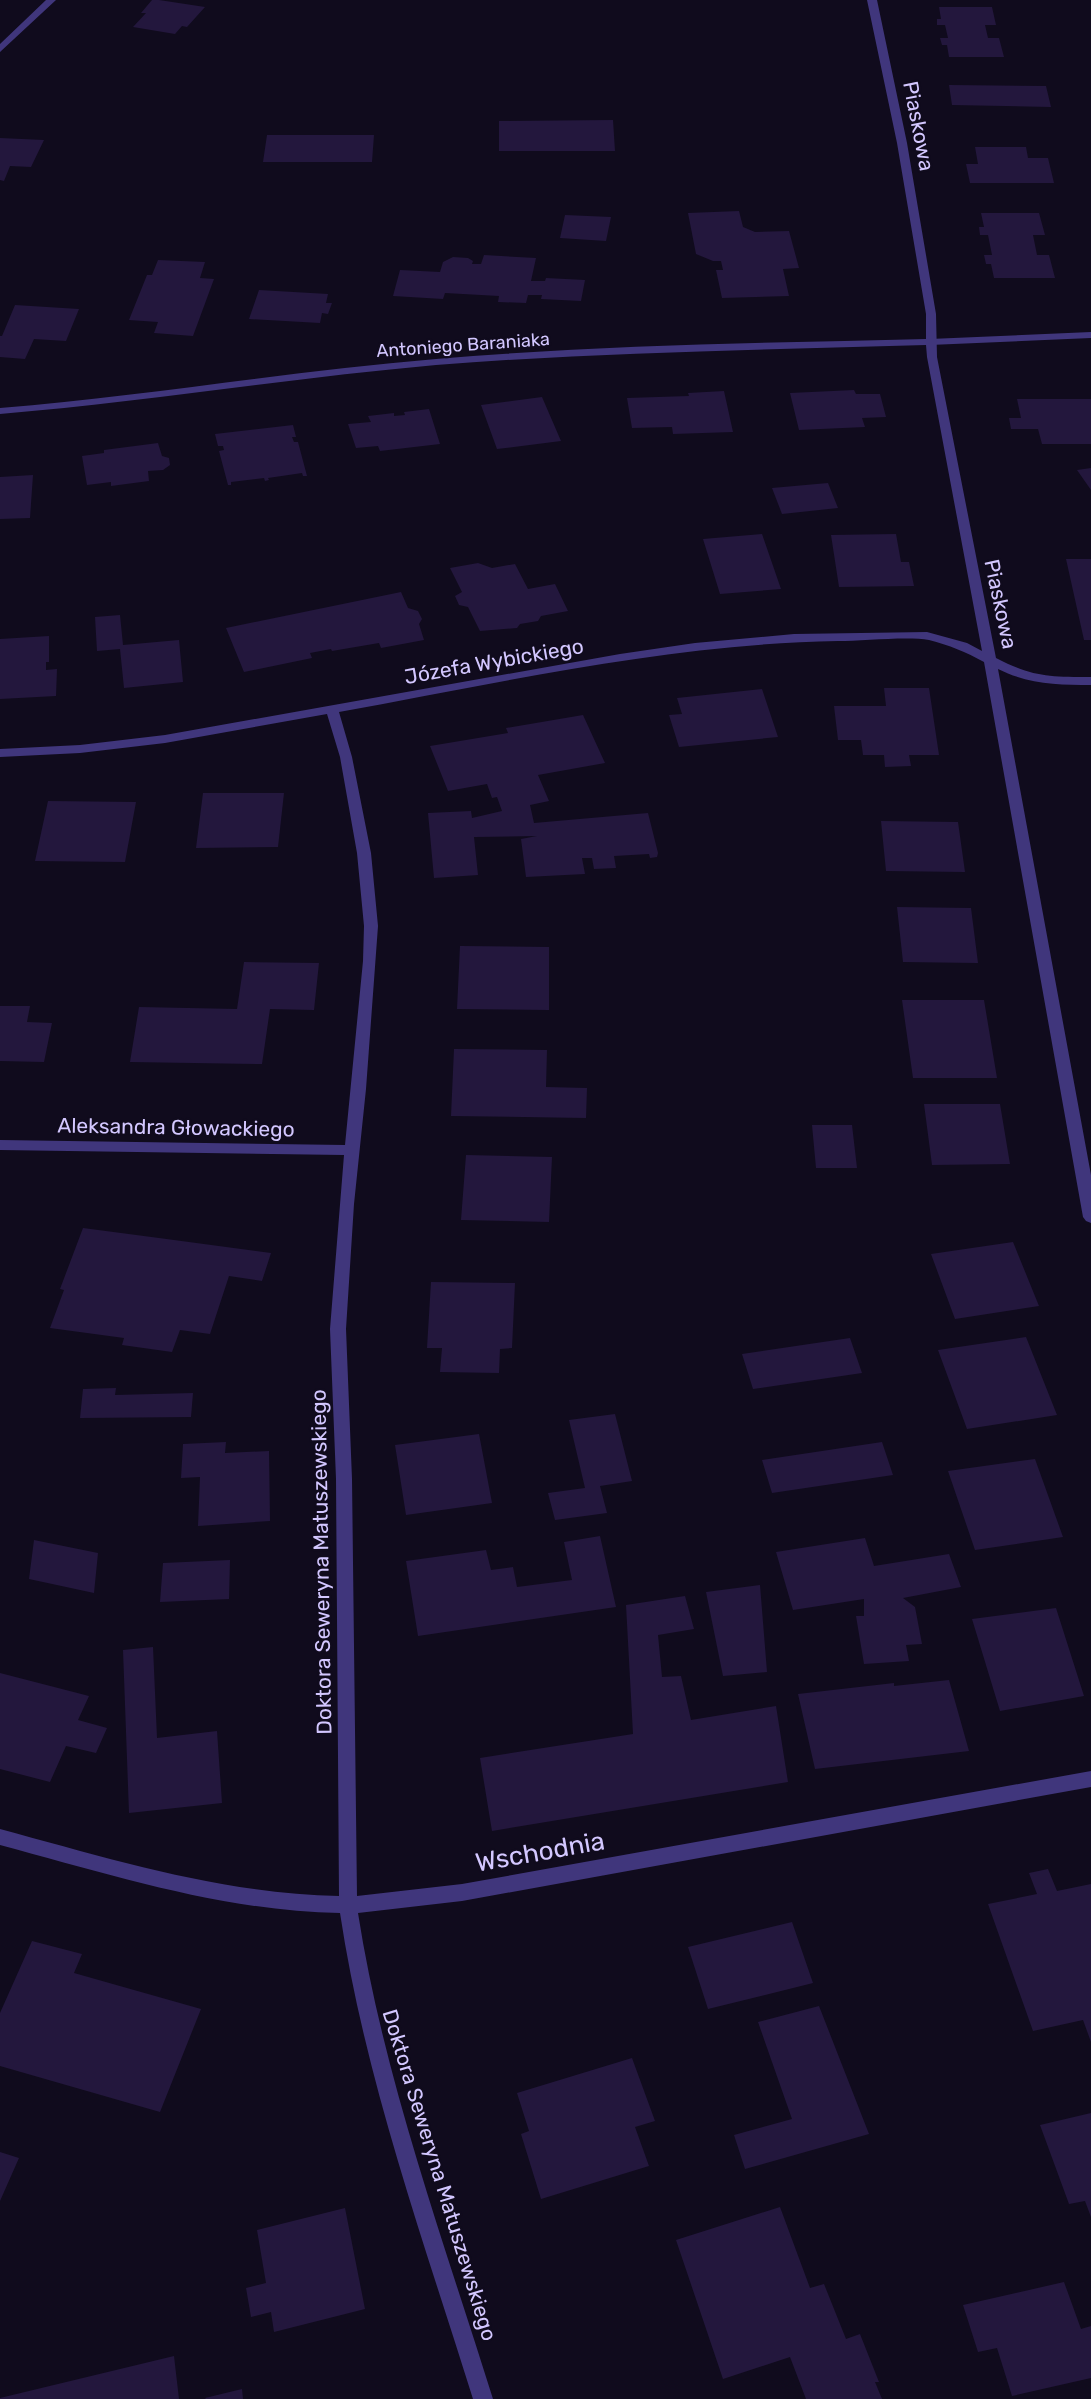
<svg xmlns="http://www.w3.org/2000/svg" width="1091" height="2399" font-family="Rubik,sans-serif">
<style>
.building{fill:#23173d}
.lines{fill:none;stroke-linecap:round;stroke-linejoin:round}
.lane{fill:#40367c;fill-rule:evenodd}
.street{fill:#40367c;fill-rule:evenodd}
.labels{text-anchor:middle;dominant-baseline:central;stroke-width:4.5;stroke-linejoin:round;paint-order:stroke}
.far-street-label{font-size:18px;fill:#d3c7ff;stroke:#100b1d}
.street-label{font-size:21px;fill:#d3c7ff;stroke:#100b1d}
.near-street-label{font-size:26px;fill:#d3c7ff;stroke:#100b1d}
</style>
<rect width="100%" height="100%" fill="#100b1d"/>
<!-- building -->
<path class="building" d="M152 0H159L205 7 187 27 182 26 175 34 133 27 146 13H141Z
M939 7H992L996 25H985L988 38H999L1004 57H949L947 45H942L940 38H948L945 25H937V19H941Z
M949 85 1046 86 1051 107 952 105Z
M613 120 615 151H499V121Z
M267 135H374L372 162H263Z
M0 138 44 140 31 167 10 166 4 181 0 180Z
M975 147H1026L1028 158H1048L1054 183H970L966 164H978Z
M739 211 743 227 755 232 789 231 799 268 783 269 789 296 722 298 716 270H723L721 261H713L696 254 688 213Z
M981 213H1039L1045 235H1033L1037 255H1049L1055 278H994L991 264H986L984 255H992L988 235H980L979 227H984Z
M565 215 611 217 606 241 560 238Z
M484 255 536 258 531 281H545L546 278 585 280 581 301 541 299 542 295H528L526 303 498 302 499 296 445 293 443 299 393 296 400 270 440 272 443 262 453 257 468 258 473 261 472 264H481Z
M158 260 205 262 200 278 214 279 193 336 154 333 158 322 129 320 147 275H152Z
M259 290 328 294 326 303H332L328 314 322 313 320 323 249 319Z
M15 305 79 309 66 341 34 339 25 359 0 357V336H2Z
M854 390 856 394H880L886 417 862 418 865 427 799 430 790 393Z
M724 391 733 432 673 434 672 427 632 428 627 398 689 396 688 393Z
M542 397 561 441 497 449 481 405Z
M1017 399H1091V444H1042L1038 429H1011L1009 418H1021Z
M429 409 440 444 380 451 378 446 356 448 348 424 371 422 368 416 394 413V416L405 415 404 412Z
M293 425 296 437H292L294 442H298L307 476H303L302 473 268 478 269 480 265 481 264 478 231 482V485H228L219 451 224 450 223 446H218L215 434Z
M158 443 162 456 169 458 170 465 163 470 148 471 149 481 111 486V482L87 485 82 456 104 453V450Z
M1091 468V490L1077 470Z
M33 475 30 518 0 519V477Z
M828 483 838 508 782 514 772 488Z
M762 534 781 589 720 594 703 539Z
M896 534 901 562H909L914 586 839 587 831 535Z
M1066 559H1091V640H1084Z
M478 563 492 568 515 564 528 589 555 584 568 611 541 616 538 621 520 624 517 628 480 631 468 607 459 605 455 596 462 592 450 568Z
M401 592 408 608 418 611 422 619 419 624 424 640 381 648 379 643 332 651 331 649 310 653 312 658 244 672 226 628Z
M120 615 123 645 179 640 183 682 124 688 120 649 97 651 95 617Z
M49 636V662H46V670L57 669 56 696 0 699V639Z
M884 688H929L939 755H909L911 766 885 767 884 755H863L861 740H838L834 706H886Z
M762 689 778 737 679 747 669 715 682 714 677 698Z
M583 715 605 763 538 775 549 801 530 805 534 823 648 813 658 853 657 857 650 858 649 854 614 856 616 868 594 869 592 858H582L585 874 526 877 521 839 537 836 474 837 478 875 434 878 428 813 471 811 472 818 502 811 497 797 492 798 487 784 448 791 430 746 508 733 506 728Z
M203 793H284L278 847 196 848Z
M48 801 136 802 125 862 35 861Z
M881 821 958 822 965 872 886 871Z
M897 907 971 908 978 963 903 962Z
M460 946 549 947V1010L457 1009Z
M244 962 319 963 314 1010 270 1009 262 1064 130 1062 139 1007 237 1009Z
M902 1000H984L997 1078H913Z
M0 1006H30L27 1022 52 1023 44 1062 0 1061Z
M454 1049 547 1050 546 1087 587 1088 586 1118 451 1116Z
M924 1104H1000L1010 1164 932 1165Z
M812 1125H852L857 1168H816Z
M466 1155 552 1157 549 1222 461 1220Z
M83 1228 159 1238 271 1253 262 1281 229 1276 210 1334 180 1330 172 1352 122 1345 124 1338 50 1328 64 1290 60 1289Z
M1013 1242 1039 1306 955 1319 931 1254Z
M431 1282 515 1283 512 1348 500 1349 499 1373 440 1372 442 1348H427Z
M1026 1337 1057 1415 967 1429 938 1350Z
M850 1338 862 1373 753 1389 742 1354Z
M116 1388 115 1395 193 1393 191 1417 80 1418 83 1389Z
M615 1414 632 1481 600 1486 607 1513 555 1520 548 1493 585 1488 569 1420Z
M479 1434 492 1503 406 1515 395 1445Z
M226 1442 225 1453 269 1451 270 1521 198 1526 200 1477 181 1478 183 1444Z
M882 1442 893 1475 772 1493 762 1460Z
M1035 1459 1063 1537 975 1550 948 1471Z
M600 1536 616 1607 418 1636 406 1561 486 1550 491 1570 513 1567 517 1587 572 1580 564 1542Z
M865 1538 874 1566 949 1554 961 1587 903 1598 915 1607 922 1644 906 1645 909 1661 864 1664 856 1616H864V1599L793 1610 776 1552Z
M34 1540 98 1553 94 1593 29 1579Z
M230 1560 229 1599 160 1602 163 1563Z
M760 1585 767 1672 723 1676 706 1592Z
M685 1596 694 1629 658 1635 662 1677 681 1676 691 1720 776 1706 788 1782 492 1831 480 1758 633 1734 626 1605Z
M1056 1608 1084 1696 1000 1711 972 1619Z
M153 1647 157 1738 217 1731 222 1803 129 1813 123 1650Z
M0 1673 89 1696 78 1720 107 1728 96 1753 66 1746 50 1782 0 1769Z
M949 1680 969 1751 815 1769 798 1694 894 1683V1686Z
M1048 1869 1057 1891 1091 1884V2042L1083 2020 1033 2031 988 1904 1037 1894 1029 1873Z
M792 1922 813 1983 708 2009 688 1947Z
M32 1941 82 1954 74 1973 201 2009 160 2112 0 2066V2013Z
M819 2006 869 2134 745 2169 734 2135 792 2119 758 2022Z
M632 2058 655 2121 635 2127 649 2166 541 2199 521 2134 529 2131 517 2093Z
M1091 2113V2217L1085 2201 1069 2204 1040 2125Z
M0 2152 19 2158 0 2201Z
M780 2207 810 2288 824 2284 846 2339 860 2334 879 2382H875L882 2399H806L790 2357 723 2379 676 2240Z
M345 2208 365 2309 274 2332 271 2312 251 2317 246 2288 266 2283 257 2230Z
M1064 2282 1081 2329 1091 2326V2378L1012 2396 997 2348 978 2352 963 2305Z
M174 2356 179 2399H0V2398Z
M242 2389 243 2399H206L205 2398Z"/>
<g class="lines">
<!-- lane -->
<path class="lane" d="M1091 332V338L930 345 925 342 930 339Z"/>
<!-- street -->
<path class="street" d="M46 0H56L0 52V44Z
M867 0H877L907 143 936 314 937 357 996 658C1033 677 1049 677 1091 677V685C1058 685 1028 684 998 669L1091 1175V1223L1086 1221 1083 1217 984 662C966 652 949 645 929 640 908 636 862 641 838 641 670 644 504 682 339 712L352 757 371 853 378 926 366 1089 354 1204 346 1329 352 1479 357 1896 462 1884 1091 1771V1787L462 1901 358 1913C384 2079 443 2239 493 2399H473C423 2239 365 2079 340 1913 223 1911 112 1875 0 1845V1829C111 1859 223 1894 339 1896L336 1479 330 1329 344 1155 0 1150V1140L345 1145 363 961 364 926 357 853 340 757 327 714 165 743 80 753 0 757V749L80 745 165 735 620 654 695 643 794 634 927 632 967 643 982 651 927 357 926 345C763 350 599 352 436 365 290 378 146 402 0 414V408C146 396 290 371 436 359 599 345 763 343 926 339V314L897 143Z"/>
</g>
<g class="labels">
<!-- far-street labels -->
<g class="far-street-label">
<text transform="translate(463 345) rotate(-4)">Antoniego Baraniaka</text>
</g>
<!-- street labels -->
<g class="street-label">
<text transform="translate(919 126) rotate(79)">Piaskowa</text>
<text transform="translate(1001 604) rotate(78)">Piaskowa</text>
<text transform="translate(494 661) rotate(-10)">Józefa Wybickiego</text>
<text transform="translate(176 1127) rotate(1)">Aleksandra Głowackiego</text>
<text transform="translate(321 1562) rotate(-91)">Doktora Seweryna Matuszewskiego</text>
<text transform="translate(440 2175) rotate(73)">Doktora Seweryna Matuszewskiego</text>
</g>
<!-- near-street labels -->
<g class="near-street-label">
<text transform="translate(540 1852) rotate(-10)">Wschodnia</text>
</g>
</g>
</svg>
